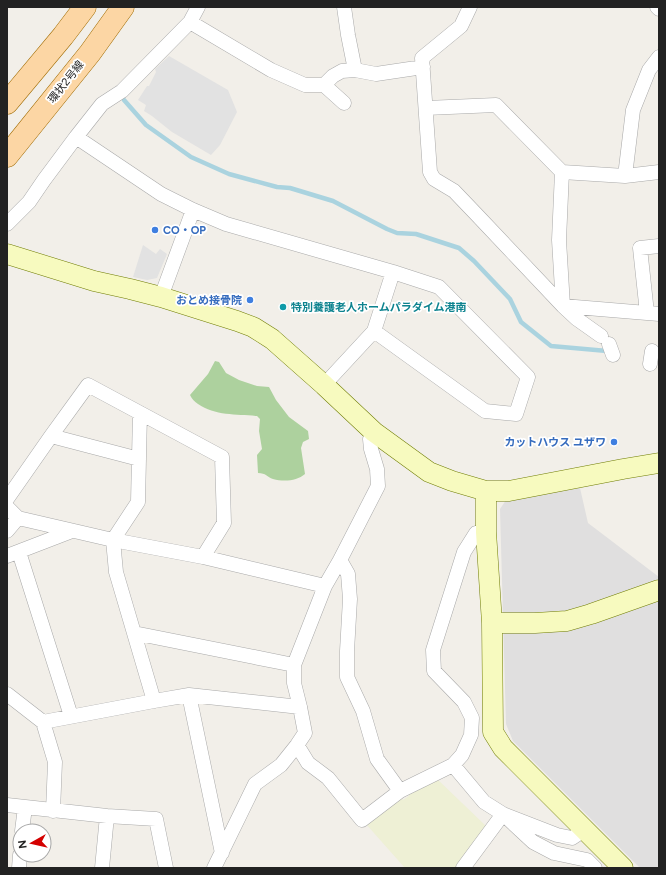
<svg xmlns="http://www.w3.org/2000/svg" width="666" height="875" font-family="Figtree,'Noto Sans JP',sans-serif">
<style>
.residential{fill:#e0dfdf}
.farmland{fill:#eef0d5}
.forest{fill:#add19e}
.parking{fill:#e2e2e2}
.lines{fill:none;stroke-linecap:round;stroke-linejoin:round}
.stream{stroke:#aad3df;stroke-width:4.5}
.street-casing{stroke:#a9a9a9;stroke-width:15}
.secondary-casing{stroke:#707d05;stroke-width:21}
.primary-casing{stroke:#a06b00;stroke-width:23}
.street{stroke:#fff;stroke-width:14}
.secondary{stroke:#f7fabf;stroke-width:20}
.primary{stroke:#fcd6a4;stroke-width:22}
.shop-dot{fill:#3f7fe0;stroke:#fff;stroke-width:1.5}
.culture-dot{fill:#0f9aa8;stroke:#fff;stroke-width:1.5}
.labels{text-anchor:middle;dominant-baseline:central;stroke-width:3.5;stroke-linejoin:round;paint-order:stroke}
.street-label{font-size:11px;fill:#222;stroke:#fff}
.shop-label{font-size:11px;font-weight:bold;fill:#366cbe;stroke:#fff;text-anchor:end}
.culture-label{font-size:11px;font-weight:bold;fill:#0d838f;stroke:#fff;text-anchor:start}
</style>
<rect width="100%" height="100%" fill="#f2efe9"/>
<!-- residential -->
<path class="residential" d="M580 488 588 523 659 577V868H640L513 741 506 724 500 509 506 500Z"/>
<!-- farmland -->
<path class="farmland" d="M436 778 487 827 458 868H405L366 824 401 798 403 800 409 796 408 793Z"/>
<!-- forest -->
<path class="forest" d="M215 361 219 362 226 373 239 380 257 386 269 387 276 400 289 417 308 431 309 439 303 442 301 448 305 474C297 481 284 482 273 479 267 477 266 473 258 473L257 455 262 449 259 431 260 419 257 416C237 414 215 416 198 404 194 401 192 399 190 395L208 374Z"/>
<!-- parking -->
<path class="parking" d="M169 56 228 90 237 112 220 145 211 155 172 132 152 116 144 111 146 105 138 100 147 86H149L156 72 155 69Z
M143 245 156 254 160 249 167 254 157 278 147 280 133 277Z"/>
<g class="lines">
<!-- stream -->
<path class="stream" d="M124 100 146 125 191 157 229 174 277 187 290 188 333 201 387 229 397 233 416 234 459 248 474 261 510 299 521 322 551 346 607 351"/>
<!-- street casing -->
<g class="street-casing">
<path id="street" d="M344 7 348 35 355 70
M470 7 461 26 444 40 422 58 430 172 434 179 454 191 476 214 563 306 559 240 562 172
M657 7 659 9
M190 22 271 70 305 85H324L344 103
M324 85 333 76 342 71 355 70 376 74 423 67
M426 108 496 105 562 172 625 176 659 172
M76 137 161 194 193 210 226 224 393 272 439 287 528 377 516 414 485 411 374 331
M625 176 633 110 649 70 659 57
M7 224 29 202 44 180 76 137 102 104 122 91 190 22 198 7
M161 297 193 210
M563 306 659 314
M563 306 577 319 601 336
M647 313 640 248 659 246
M609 344 613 355
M650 364 652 351
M324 385 374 331 393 272
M140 413 138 502 113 540 116 572 154 701
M51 436 139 459
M7 499 51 436 88 385 222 457 224 523 203 557
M7 507 18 518 113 540 203 557 325 586
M7 531 18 518
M19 552 71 716
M7 556 72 531
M340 560 348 574 350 599 347 651V677L363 711 377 759 400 791 453 765 462 755 471 735 472 718 464 702 434 671 433 650 464 552 476 533 486 532
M134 633 294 665
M7 694 43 722 55 762 53 811
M189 695 222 853
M43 722 154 701 189 695 300 707
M297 745 308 763 328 778 362 820 400 791
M453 765 484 802 503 814 533 842 554 853 587 860 595 868
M7 805 107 816 156 819 166 868
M22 831 25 807
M19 868 20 855
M102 868 107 816
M214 868 255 784 281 765 297 745 305 733 300 707 294 683V665L325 586 340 560 378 486 377 469 371 449 370 439 374 432
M463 868 503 814 557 835 572 838 584 830"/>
</g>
<!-- secondary casing -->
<g class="secondary-casing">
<path id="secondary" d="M7 254 94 281 130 289 161 297 237 321 253 327 272 339 324 385 374 432 429 472 452 481 486 491H509L623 469 659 463
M486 491V532L492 623 493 732 503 748 623 868
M492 623H535L567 621 591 614 659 590"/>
</g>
<!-- primary casing -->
<g class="primary-casing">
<path id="primary" d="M7 103 63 36 85 7
M7 156 90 53 123 7"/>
</g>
<!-- street -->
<use href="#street" class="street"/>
<!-- secondary -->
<use href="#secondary" class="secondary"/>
<!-- primary -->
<use href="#primary" class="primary"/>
</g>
<!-- markers -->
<g class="shop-dot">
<circle cx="155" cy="230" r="4"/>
<circle cx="250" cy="300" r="4"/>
<circle cx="614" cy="442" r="4"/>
</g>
<circle class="culture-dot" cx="283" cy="307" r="4"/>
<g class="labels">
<!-- street labels -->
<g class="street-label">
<text transform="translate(66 82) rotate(-52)">環状2号線</text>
</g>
<!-- shop labels -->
<g class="shop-label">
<text x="163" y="230" text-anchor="start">CO・OP</text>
<text x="242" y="300">おとめ接骨院</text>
<text x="606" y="442">カットハウス ユザワ</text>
</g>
<!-- culture labels -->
<g class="culture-label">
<text x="291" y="307">特別養護老人ホームパラダイム港南</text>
</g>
</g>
<!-- border -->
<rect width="666" height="875" fill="none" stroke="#222222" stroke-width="16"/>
<!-- north arrow -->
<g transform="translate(32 843) rotate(262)"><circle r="19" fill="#ffffff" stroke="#a7a7a7"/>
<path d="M0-3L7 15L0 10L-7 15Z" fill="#d40000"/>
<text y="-6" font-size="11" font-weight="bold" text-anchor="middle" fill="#222222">N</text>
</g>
</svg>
